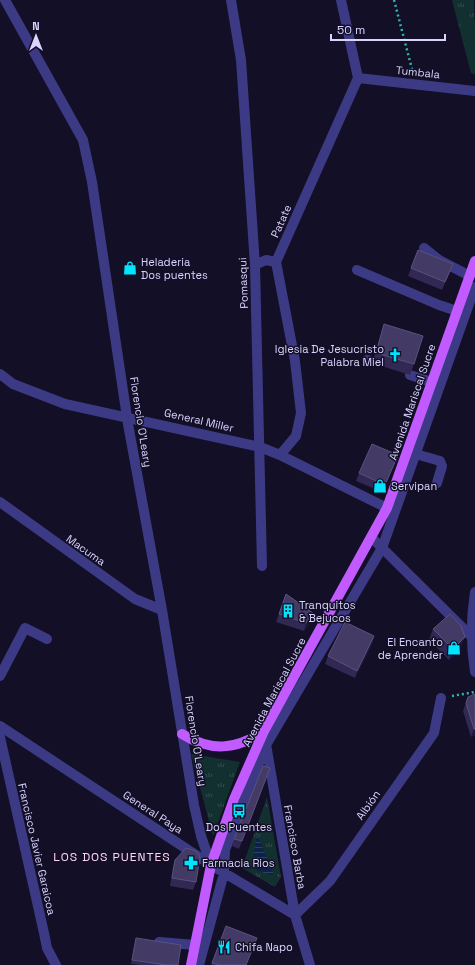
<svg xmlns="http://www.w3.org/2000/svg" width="475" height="965" font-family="'Space Grotesk',sans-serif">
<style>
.park{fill:url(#park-tufts)}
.pitch{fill:#12302f}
.water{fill:url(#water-rules)}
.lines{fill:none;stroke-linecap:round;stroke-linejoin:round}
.path{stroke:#2fb8b0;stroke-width:2.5;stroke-dasharray:2 3;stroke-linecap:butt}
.minor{stroke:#3d3a85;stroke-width:10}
.major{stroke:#c25bff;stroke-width:10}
.wall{fill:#312854}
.shaded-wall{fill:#1d163a}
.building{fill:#433a66;stroke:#5a527e}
.labels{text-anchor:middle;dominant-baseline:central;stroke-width:3;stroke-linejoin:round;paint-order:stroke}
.street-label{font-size:11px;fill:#d9d4ff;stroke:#130f26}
.poi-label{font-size:11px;fill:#d9d4ff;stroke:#130f26;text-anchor:start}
.neighbourhood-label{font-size:12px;letter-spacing:1px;fill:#ffd6f0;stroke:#130f26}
</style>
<defs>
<pattern id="park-tufts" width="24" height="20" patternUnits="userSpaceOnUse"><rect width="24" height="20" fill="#12302f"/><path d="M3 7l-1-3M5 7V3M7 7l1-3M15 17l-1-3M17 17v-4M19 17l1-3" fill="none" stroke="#344d4e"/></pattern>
<pattern id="water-rules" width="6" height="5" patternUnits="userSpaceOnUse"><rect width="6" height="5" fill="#0c2248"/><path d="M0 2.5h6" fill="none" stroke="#2f4163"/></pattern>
</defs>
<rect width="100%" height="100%" fill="#130f26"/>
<!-- park -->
<path class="park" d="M452 0H474L475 74 471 73Z
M191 754 240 762 213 836Z
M267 797 281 877 275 887 242 868Z"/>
<!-- pitch -->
<path class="pitch" d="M475 20V72H473L460 22Z"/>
<!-- water -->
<path class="water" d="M257 835 274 874 271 875 256 870 253 858Z"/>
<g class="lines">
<!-- path -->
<path class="path" d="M394 0 413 73
M452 696 475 692"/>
<!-- minor -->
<path class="minor" d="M5 0 83 140 92 182 128 424 162 610 194 805 201 836 211 865
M231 0 241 60 255 265 262 566
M358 78 475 91
M424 248 439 260 470 276
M255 265 266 260 276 262
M357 270 439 305 457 311
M367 360 372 362
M0 374 13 384 65 404 260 447 280 455 387 508
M410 375 432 382
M409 452 440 461 442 466 437 483
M280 455 296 436 301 413 295 361 276 262 358 78 341 0
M0 502 135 599 162 610
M372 538 475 640
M475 592C471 617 471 647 475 672
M0 676 25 628 47 639
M0 726 211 865 295 915
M0 737 44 933 47 948 56 965
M266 744 295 915 310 965
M295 915 330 881 434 733 441 698
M159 942 195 945
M199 965 224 873 225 850 266 745 382 548 475 287"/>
<!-- major -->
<path class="major" d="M182 734C211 752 236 750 264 731
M191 965 211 865 234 799 264 731 387 508 475 261"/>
</g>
<!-- wall -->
<path class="wall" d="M418 250 453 264 442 290 408 276Z
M384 324 414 364 410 375 372 363Z
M395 463 382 492 356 481 359 473Z
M286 594 311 621 304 631 276 622Z
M433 629 461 648 449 660 429 640Z
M374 636 372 644 355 678 325 664 328 656Z
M468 697 475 735 471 737 463 711Z
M263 766 270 768 239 849 232 846Z
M175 860 196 882 193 890 170 886 173 867Z
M226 926 246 965H211Z
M136 938 178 965H140L131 964 135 942Z"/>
<!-- shaded-wall -->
<path class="shaded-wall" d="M398 455 395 463 382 492 385 485Z
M313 613 311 621 304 631 306 623Z
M374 636 372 644 355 678 357 671Z
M465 637 461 648 449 660 453 649Z
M474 729H475V735L471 737Z"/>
<!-- building -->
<path class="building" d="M418 250 453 264 445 282 411 268Z
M384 324 423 336 414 364 376 353Z
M372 444 398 455 385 485 359 473Z
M286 594 313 613 306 623 279 614Z
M450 614 461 626 465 637 453 649 433 629Z
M345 622 374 636 357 671 328 656Z
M475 694V729H474L466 703 468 697Z
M263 766 270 768 242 841 234 839Z
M186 848 196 851 200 857 196 882 172 878 175 860Z
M226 926 257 938 246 965H219L212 963Z
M136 938 181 945 178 965H166L132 960Z"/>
<!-- icons -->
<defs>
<g id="shop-bare" transform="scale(1.08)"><path d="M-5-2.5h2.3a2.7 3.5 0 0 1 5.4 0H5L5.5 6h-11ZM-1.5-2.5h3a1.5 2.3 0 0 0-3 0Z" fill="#00e5ff" stroke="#130f26" stroke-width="2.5" paint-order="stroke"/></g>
<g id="church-bare" transform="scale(1.08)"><path d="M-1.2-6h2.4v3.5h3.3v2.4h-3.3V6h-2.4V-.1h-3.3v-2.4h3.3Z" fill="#00e5ff" stroke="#130f26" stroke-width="2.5" paint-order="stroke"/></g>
<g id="building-bare" transform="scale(1.08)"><path d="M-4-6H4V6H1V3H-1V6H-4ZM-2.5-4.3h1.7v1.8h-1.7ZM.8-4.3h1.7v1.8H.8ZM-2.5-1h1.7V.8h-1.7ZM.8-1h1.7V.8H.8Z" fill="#00e5ff" stroke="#130f26" stroke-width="2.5" paint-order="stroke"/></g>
<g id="bus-bare" transform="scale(1.08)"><path d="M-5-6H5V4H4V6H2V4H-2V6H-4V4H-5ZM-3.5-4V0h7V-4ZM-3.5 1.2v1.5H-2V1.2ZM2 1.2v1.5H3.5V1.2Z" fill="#00e5ff" stroke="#130f26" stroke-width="2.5" paint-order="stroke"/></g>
<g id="pharmacy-bare" transform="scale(1.08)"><path d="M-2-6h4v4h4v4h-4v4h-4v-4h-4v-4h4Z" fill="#00e5ff" stroke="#130f26" stroke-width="2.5" paint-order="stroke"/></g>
<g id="restaurant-bare" transform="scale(1.08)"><path d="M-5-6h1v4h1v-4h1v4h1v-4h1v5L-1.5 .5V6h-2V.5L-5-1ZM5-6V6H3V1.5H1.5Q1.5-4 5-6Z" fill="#00e5ff" stroke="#130f26" stroke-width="2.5" paint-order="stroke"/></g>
</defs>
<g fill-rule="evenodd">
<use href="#shop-bare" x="130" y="268"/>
<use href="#church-bare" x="395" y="355"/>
<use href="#shop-bare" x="380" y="486"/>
<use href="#building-bare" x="288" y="611"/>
<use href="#shop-bare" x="454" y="648"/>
<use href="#bus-bare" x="239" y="811"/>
<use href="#pharmacy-bare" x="191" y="863"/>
<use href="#restaurant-bare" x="224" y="947"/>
</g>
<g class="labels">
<!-- street labels -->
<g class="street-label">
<text transform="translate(418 72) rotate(6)">Tumbala</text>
<text transform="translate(281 221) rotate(-66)">Patate</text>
<text transform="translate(243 283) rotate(-92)">Pomasqui</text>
<text transform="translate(412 402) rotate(-71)">Avenida Mariscal Sucre</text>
<text transform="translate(199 420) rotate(13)">General Miller</text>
<text transform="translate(141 422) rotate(81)">Florencio O'Leary</text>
<text transform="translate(86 550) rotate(35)">Macuma</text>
<text transform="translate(274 692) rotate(-62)">Avenida Mariscal Sucre</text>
<text transform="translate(196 741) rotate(81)">Florencio O'Leary</text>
<text transform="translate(368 805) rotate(-55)">Albión</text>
<text transform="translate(153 812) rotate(33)">General Paya</text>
<text transform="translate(295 847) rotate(80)">Francisco Barba</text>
<text transform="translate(37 849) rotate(77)">Francisco Javier Garaicoa</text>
</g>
<!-- poi labels -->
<g class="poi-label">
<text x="141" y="262">Heladeria<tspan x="141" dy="13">Dos puentes</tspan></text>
<text x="384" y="349" text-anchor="end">Iglesia De Jesucristo<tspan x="384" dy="13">Palabra Miel</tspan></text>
<text x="391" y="486">Servipan</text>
<text x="299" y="605">Tranquitos<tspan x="299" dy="13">&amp; Bejucos</tspan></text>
<text x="443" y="642" text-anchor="end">El Encanto<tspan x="443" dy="13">de Aprender</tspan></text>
<text x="239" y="827" text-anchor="middle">Dos Puentes</text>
<text x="202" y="863">Farmacia Rios</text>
<text x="235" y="947">Chifa Napo</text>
</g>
<!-- neighbourhood labels -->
<g class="neighbourhood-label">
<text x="112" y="857">LOS DOS PUENTES</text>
</g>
</g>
<!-- north arrow -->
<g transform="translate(36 36)" stroke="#130f26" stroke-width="3" paint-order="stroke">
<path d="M0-3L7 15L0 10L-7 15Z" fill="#d9d4ff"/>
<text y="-6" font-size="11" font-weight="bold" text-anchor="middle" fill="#d9d4ff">N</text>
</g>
<!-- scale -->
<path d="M331 34v6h114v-6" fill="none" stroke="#d9d4ff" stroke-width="2"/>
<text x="337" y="34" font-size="12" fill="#d9d4ff" stroke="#130f26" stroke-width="3" paint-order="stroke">50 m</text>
</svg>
